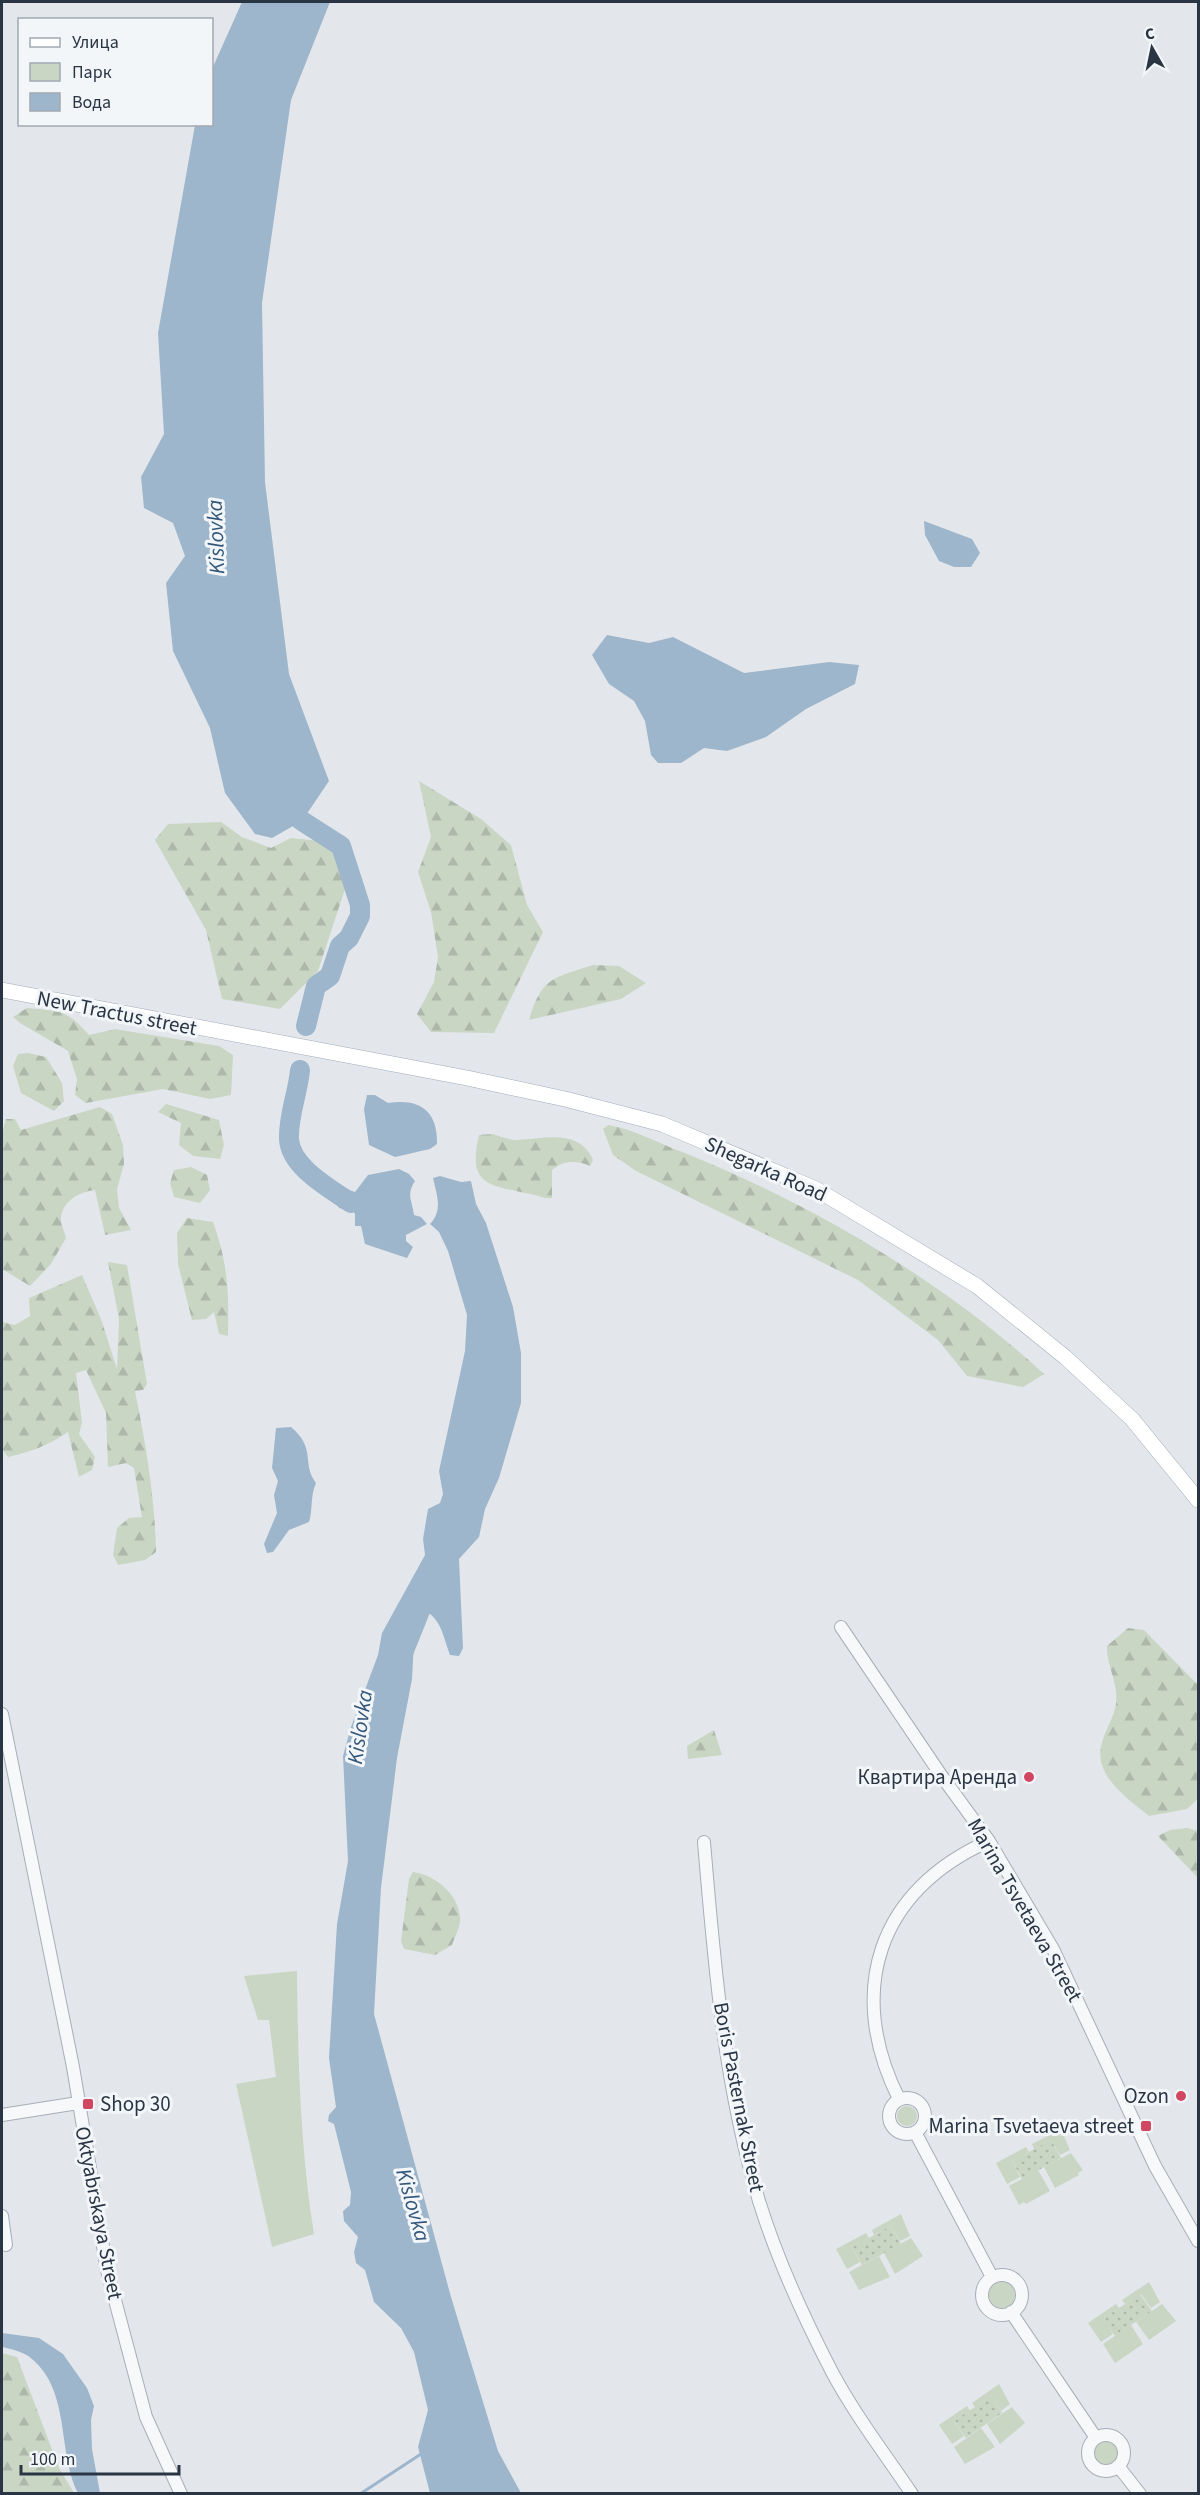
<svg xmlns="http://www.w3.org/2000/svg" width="1200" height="2495" font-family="'Source Sans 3',sans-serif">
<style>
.green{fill:#c9d6c4}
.forest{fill:url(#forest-firs)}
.park{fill:url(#park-dots)}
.water{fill:#9eb6cc}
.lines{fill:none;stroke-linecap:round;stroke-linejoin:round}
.stream{stroke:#9eb6cc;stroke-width:3}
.river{stroke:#9eb6cc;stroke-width:20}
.minor-casing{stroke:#a8aeb6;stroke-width:14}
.major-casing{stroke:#a2acb8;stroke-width:16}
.minor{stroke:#f6f8fa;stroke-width:12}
.major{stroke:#fff;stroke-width:15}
.poi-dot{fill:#d14762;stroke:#f3f6f9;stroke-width:2}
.labels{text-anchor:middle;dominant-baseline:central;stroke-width:6;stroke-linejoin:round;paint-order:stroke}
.street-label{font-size:21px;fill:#2a3544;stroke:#f3f6f9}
.poi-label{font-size:21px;fill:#2a3544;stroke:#f3f6f9;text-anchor:end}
.water-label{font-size:22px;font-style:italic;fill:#33567a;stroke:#f3f6f9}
</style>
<defs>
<pattern id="forest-firs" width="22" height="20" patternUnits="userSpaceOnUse" patternTransform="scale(1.5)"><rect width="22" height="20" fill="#c9d6c4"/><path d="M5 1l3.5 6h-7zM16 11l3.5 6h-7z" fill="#adb8aa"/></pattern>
<pattern id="park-dots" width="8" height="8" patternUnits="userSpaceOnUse" patternTransform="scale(1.5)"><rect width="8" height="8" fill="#c9d6c4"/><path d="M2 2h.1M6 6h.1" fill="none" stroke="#adb8aa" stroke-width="1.8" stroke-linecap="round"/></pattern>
</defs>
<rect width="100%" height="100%" fill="#e3e7ec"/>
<!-- green -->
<path class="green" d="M297 1971C298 2059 300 2147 314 2234L272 2247 236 2084 276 2077 269 2020H258L244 1976Z
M897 2116a10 10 0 1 1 20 0a10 10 0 1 1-20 0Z
M1061 2129 1070 2150 1060 2155 1051 2140 1034 2149 1032 2144Z
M1026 2147 1029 2152 1012 2161 1020 2177 1007 2184 996 2163Z
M1071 2153 1083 2170 1078 2173 1079 2175 1055 2188 1044 2167Z
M1038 2170 1050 2191 1026 2204 1024 2202 1019 2205 1009 2186Z
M901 2214 910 2236 900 2241 891 2226 874 2235 872 2230Z
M866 2233 869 2238 852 2247 860 2262 847 2269 836 2249Z
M911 2238 923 2256 895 2274 884 2253Z
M879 2256 890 2277 859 2290 849 2272Z
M1149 2282 1160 2302 1151 2308 1141 2294 1125 2304 1122 2300Z
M989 2295a13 13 0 1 1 26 0a13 13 0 1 1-26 0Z
M1116 2304 1119 2308 1104 2319 1113 2334 1101 2342 1088 2323Z
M1162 2304 1176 2321 1149 2340 1136 2322Z
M1131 2325 1143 2344 1115 2363 1103 2344Z
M999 2384 1010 2404 1001 2411 991 2396 975 2407 972 2403Z
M967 2406 970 2411 954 2421 964 2436 952 2444 939 2425Z
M1012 2407 1025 2423 1000 2444 987 2424Z
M981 2428 995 2447 965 2464 954 2447Z
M1093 2454a13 13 0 1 1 26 0a13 13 0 1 1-26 0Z"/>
<!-- forest -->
<path class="forest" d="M419 781 481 819 511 845 527 905 543 932 494 1033 431 1032 417 1014 434 982 438 957 431 912 418 872 431 837Z
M221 822 242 837 271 848 291 838 331 842 345 889 318 971 280 1009 222 999 206 930 155 840 168 824Z
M593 965 619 966 646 983 621 999 529 1020C542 977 553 978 593 965Z
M27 1008C60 1011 66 1009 89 1035L115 1029 219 1046 233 1055 231 1095 210 1099 163 1089 86 1103 75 1095 77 1079 68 1051 20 1023 13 1017Z
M28 1053 46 1057 62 1083 64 1101 54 1111 21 1093 13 1066 18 1054Z
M166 1104 219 1120 224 1145 220 1159 193 1156 179 1145 181 1123 158 1112Z
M100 1107 112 1114 123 1145 124 1164 117 1189 119 1208 131 1230 105 1235 95 1190C79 1192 62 1201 61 1219 61 1225 65 1233 66 1238L51 1264 30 1286 2 1269V1134L6 1119H15L21 1130Z
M608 1125C634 1129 660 1144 685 1153 811 1204 945 1282 1044 1374L1023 1387 967 1376 938 1340 858 1280 636 1171 613 1155 603 1129Z
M493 1134C500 1136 509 1140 517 1140 544 1139 579 1128 593 1160L590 1166C577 1160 563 1160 552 1170V1198C543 1199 538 1195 530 1194 489 1185 467 1186 479 1135Z
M191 1167 207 1175 210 1190 200 1203 174 1197 170 1183 174 1170Z
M187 1218 213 1222C228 1264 229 1292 228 1336L219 1334 214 1312 206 1319 192 1320 178 1264 177 1233Z
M108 1262 127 1265 147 1384 143 1390 135 1391C146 1445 155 1498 156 1552L145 1560 118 1565 113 1555 117 1528 129 1518 142 1517 134 1468 126 1463 108 1467 106 1413 86 1370 76 1373 82 1423 79 1434 95 1457 92 1470 79 1477 68 1432C49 1445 31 1452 8 1457L2 1449V1322L15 1325 30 1316 29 1298 82 1275 101 1319 117 1369 119 1319Z
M1128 1628 1144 1630 1198 1685V1799L1187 1809 1149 1816C1128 1799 1092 1775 1102 1743 1105 1730 1114 1717 1116 1704 1119 1684 1106 1665 1107 1646Z
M714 1730 722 1755 688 1759 687 1746Z
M1187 1828 1198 1831V1878L1158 1836 1170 1830Z
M413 1872C435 1875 459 1894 460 1918 461 1926 454 1938 452 1945L435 1955 404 1949 401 1941 409 1879Z
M2 2353 17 2357 59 2468 74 2493H2Z"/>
<!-- park -->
<path class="park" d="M1051 2140 1061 2158 1022 2179 1012 2161Z
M891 2226 901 2244 862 2265 852 2247Z
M1140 2294 1152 2311 1115 2336 1103 2319Z
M991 2396 1002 2413 966 2438 954 2421Z"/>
<!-- water -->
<path class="water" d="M242 2H330L291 100 262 303 265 482 289 674 329 781 302 821 272 838 255 834 225 793 210 728 173 651 166 583 185 556 173 523 144 508 141 477 164 434 158 333 195 125 212 124V69Z
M924 521 972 539 980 553 971 567H954L939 561 925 535Z
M607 635 649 643 673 637 744 673 829 662 859 665 855 684 806 709 766 737 727 751 704 748 681 763H658L651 755 645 721 634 701 609 684 592 655Z
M367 1095H375L388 1103C420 1098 438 1111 437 1144L430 1149 395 1157 369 1145 364 1109Z
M399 1169 409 1174 415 1181C406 1195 412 1200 414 1215L421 1217 427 1224 406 1235V1241L413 1247 407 1258 365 1244 361 1226H355V1214L352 1210 339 1208 329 1188 338 1186 355 1192 368 1175Z
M440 1176 461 1182 471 1181 476 1204 486 1223 513 1307 521 1353V1403L499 1478 485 1509 479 1537 459 1559 463 1648 459 1656 450 1655C441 1630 441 1614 413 1606L411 1617 414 1642 412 1679 397 1758 381 1888 374 2014 451 2297 498 2451 521 2493H430L418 2447 428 2410 414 2352 401 2328 374 2302 365 2270 356 2263 354 2252 358 2237 344 2221 343 2211 350 2205 351 2192 334 2124 328 2121 329 2115 336 2107 329 2058 337 1924 348 1861 343 1756 351 1727 378 1655 382 1633 425 1555 423 1539 428 1509 440 1503 443 1494 439 1471 465 1351 467 1315 448 1251 439 1232 430 1224C443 1210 437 1196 433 1178Z
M291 1427C317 1449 301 1463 316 1483 310 1496 313 1509 309 1522L289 1530 273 1552 267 1553 264 1544 277 1513 274 1495 278 1481 272 1468 276 1428Z
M2 2333 39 2338 63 2354 87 2388 94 2406 91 2420 92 2449 100 2493H78C57 2452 71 2392 32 2359 25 2352 11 2349 2 2347Z"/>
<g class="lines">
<!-- stream -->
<path class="stream" d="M360 2494 421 2454"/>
<!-- river -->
<path class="river" d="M287 801 291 812 302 821 341 846 360 905V916L349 938 340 946 330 976 316 986 306 1026
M300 1070C298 1093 288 1116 289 1139 290 1167 331 1189 351 1203
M403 1653 430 1586"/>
<!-- minor casing -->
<g class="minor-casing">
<path id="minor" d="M841 1627 943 1778 989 1841 1053 1949 1155 2166 1198 2241
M2 1714 73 2067 107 2270 146 2417 181 2494
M704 1842C714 1962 724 2085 759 2201 777 2259 804 2318 832 2372 855 2415 885 2454 912 2494
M889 2116a18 18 0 1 1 36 0a18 18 0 1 1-36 0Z
M899 2099C845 1991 878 1890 989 1841
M2 2115 78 2103
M915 2132 992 2277
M2 2216 6 2245
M982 2295a20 20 0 1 1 40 0a20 20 0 1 1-40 0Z
M1011 2312 1096 2438
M1088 2453a18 18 0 1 1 36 0a18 18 0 1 1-36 0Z
M1118 2466 1140 2494"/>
</g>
<!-- major casing -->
<g class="major-casing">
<path id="major" d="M2 990 467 1078 565 1099 662 1124 816 1189 977 1286 1065 1357 1132 1419 1198 1500"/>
</g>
<!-- minor -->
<use href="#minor" class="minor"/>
<!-- major -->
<use href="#major" class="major"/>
</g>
<!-- markers -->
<g class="poi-dot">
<circle cx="1029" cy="1777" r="6"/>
<circle cx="1181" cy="2096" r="6"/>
<rect x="82" y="2098" width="12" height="12" rx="3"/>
<rect x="1140" y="2120" width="12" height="12" rx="3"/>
</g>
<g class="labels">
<!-- street labels -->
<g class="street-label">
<text transform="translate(117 1013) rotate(11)">New Tractus street</text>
<text transform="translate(766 1169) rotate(24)">Shegarka Road</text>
<text transform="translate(1025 1910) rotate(60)">Marina Tsvetaeva Street</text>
<text transform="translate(739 2097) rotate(79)">Boris Pasternak Street</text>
<text transform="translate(99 2213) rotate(79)">Oktyabrskaya Street</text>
</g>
<!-- poi labels -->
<g class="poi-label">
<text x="1017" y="1777">Квартира Аренда</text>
<text x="1169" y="2096">Ozon</text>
<text x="100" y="2104" text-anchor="start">Shop 30</text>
<text x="1134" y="2126">Marina Tsvetaeva street</text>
</g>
<!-- water labels -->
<g class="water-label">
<text transform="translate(216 537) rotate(-92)">Kislovka</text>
<text transform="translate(360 1727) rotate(-82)">Kislovka</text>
<text transform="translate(413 2205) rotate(74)">Kislovka</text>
</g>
</g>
<!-- border -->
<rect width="1200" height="2495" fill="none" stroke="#2a3544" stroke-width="6"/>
<!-- legend -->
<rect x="18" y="18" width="195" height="108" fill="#f3f6f9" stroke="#a3a9b1" stroke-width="1.5"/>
<rect x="30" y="38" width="30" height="9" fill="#ffffff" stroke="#a3a9b1" stroke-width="1.5"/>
<text x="72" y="48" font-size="18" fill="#2a3544">Улица</text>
<rect x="30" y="63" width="30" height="18" fill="#c9d6c4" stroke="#a3a9b1" stroke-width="1.5"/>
<text x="72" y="78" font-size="18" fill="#2a3544">Парк</text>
<rect x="30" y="93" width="30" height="18" fill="#9eb6cc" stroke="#a3a9b1" stroke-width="1.5"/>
<text x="72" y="108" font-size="18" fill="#2a3544">Вода</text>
<!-- north arrow -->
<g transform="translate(1152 48) rotate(351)" stroke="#f3f6f9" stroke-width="4.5" paint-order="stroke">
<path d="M0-4.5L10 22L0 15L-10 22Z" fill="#2a3544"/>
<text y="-9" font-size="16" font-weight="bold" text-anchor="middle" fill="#2a3544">С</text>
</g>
<!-- scale -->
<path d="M21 2465v9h158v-9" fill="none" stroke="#2a3544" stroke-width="3"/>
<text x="30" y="2465" font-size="18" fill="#2a3544" stroke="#f3f6f9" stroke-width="4.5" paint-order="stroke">100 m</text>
</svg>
